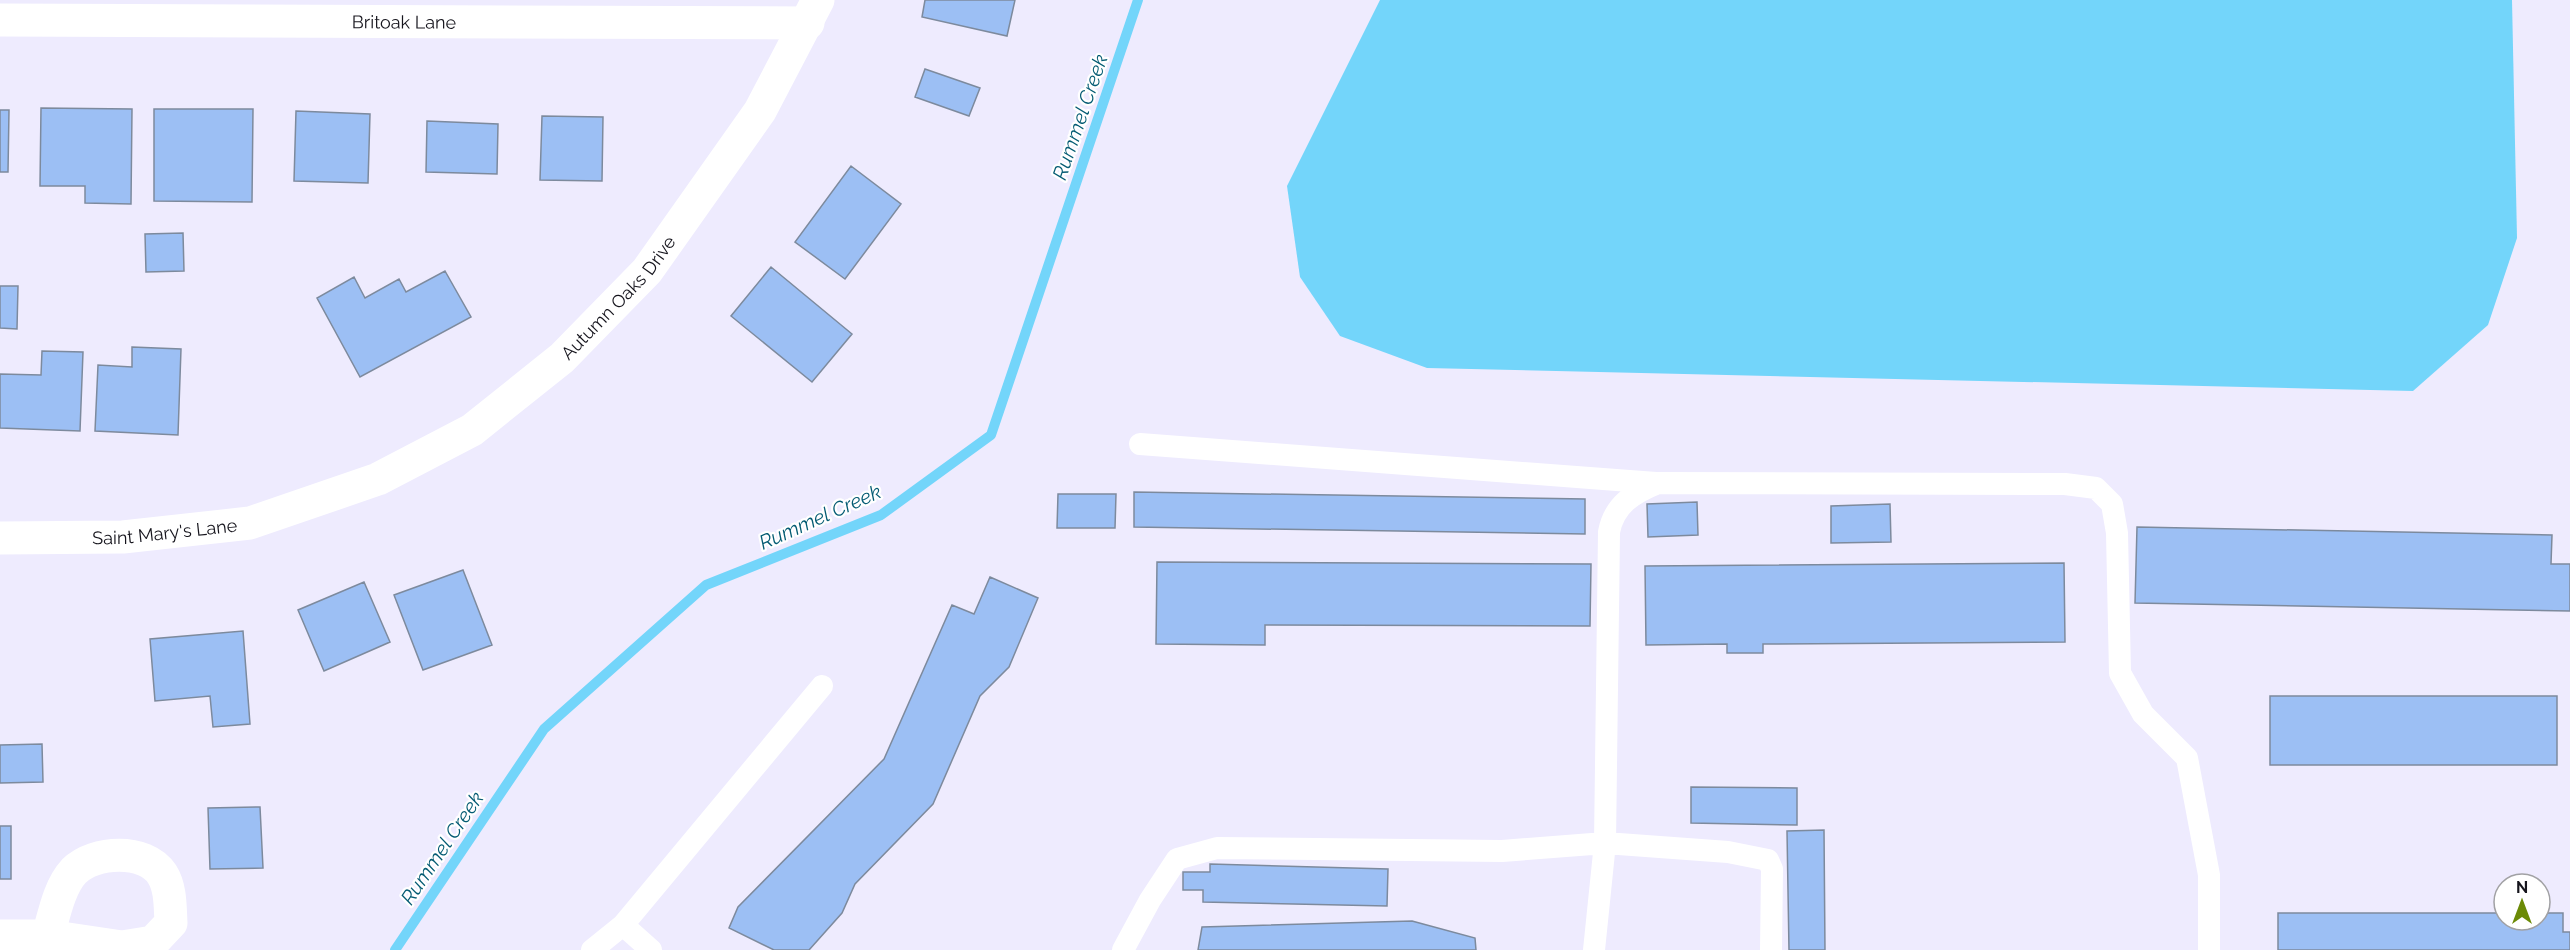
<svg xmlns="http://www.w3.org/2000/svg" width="2570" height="950" font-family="Raleway,sans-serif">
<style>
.water{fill:#73d5fa}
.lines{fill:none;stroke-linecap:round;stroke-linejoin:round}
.stream{stroke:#73d5fa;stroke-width:10}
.building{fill:#9cbff4;stroke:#7d8a9d;stroke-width:1.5}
.lane{stroke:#fff;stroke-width:22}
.street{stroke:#fff;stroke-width:33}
.labels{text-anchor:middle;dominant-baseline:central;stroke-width:4.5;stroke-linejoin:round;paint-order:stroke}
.street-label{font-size:18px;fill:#15141c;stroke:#fff}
.water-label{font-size:20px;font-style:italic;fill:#045b73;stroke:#fff}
</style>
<rect width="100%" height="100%" fill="#eeebfe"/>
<!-- water -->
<path class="water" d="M1380 0H2512L2517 238 2488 325 2413 391 1427 368 1340 336 1300 277 1287 186Z"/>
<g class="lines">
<!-- stream -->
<path class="stream" d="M395 950 544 729 706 585 881 515 991 435 1138 0"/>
</g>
<!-- building -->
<path class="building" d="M925 0H1015L1007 36 922 17Z
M925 69 980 88 969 116 915 97Z
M41 108 132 109 131 204 85 203V186H40Z
M154 109H253L252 202 154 201Z
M0 110H9L8 172H0Z
M296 111 370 114 368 183 294 181Z
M542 116 603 117 602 181 540 180Z
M427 121 498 124 497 174 426 172Z
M851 166 901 204 845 279 795 242Z
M183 233 184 271 146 272 145 234Z
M771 267 852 334 812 382 731 316Z
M445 271 471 317 360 377 317 298 354 277 365 298 399 279 406 292Z
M0 286H18L17 329 0 328Z
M132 347 181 349 178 435 95 431 98 365 132 367Z
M42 351 83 352 80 431 0 428V374L41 375Z
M1134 492 1585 499V534L1134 527Z
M1058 494H1116L1115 528H1057Z
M1697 502 1698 535 1648 537 1647 504Z
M1890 504 1891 542 1831 543V506Z
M2137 527 2552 535 2551 564H2570V611L2135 603Z
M1157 562 1591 564 1590 626 1265 625V645L1156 644Z
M2064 563 2065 642 1763 644V653H1727V644L1646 645 1645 566Z
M463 570 492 645 423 670 394 595Z
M990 577 1038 598 1009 667 980 696 933 804 855 884 842 913 809 950H774L729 928 738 907 884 759 952 605 974 614Z
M364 582 390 642 324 671 298 610Z
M243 631 250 724 213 727 210 696 155 701 150 639Z
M2270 696H2557V765H2270Z
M42 744 43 782 0 783V745Z
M1691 787 1797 788V825L1691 823Z
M260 807 263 868 210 869 208 808Z
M0 826H11V879H0Z
M1824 830 1825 950H1789L1787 831Z
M1210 864 1388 869 1387 906 1203 902V890H1183V872H1210Z
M2278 913H2504V920H2540V913H2563V932H2570V950H2278Z
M1412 921 1475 938 1476 950H1198L1202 927Z"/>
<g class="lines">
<!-- lane -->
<path class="lane" d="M1140 444 1656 483
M623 925 651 950
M592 950 623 925 822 686
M1123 950 1150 900 1177 859 1217 848 1502 851 1605 843 1728 852 1768 860 1772 869 1771 950
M1594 950 1605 843 1609 532C1614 505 1633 493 1658 483L2065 484 2096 488 2112 504 2117 533 2120 673 2143 714 2187 758 2209 875V950"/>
<!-- street -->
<g class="street">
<path id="s1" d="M0 20 808 23"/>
<path id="s2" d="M0 538 123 537 250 523 378 479 472 430 562 358 647 271 760 111 818 0"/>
<path d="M0 936H48L122 947 153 942 171 923C170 907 171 888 162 874 145 848 94 851 74 871 59 887 54 915 48 936"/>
</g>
</g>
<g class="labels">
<!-- street labels -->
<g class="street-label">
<text stroke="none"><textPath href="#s1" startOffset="404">Britoak Lane</textPath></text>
<text stroke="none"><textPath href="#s2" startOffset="690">Autumn Oaks Drive</textPath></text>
<text stroke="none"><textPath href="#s2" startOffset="165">Saint Mary's Lane</textPath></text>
</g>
<!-- water labels -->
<g class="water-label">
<text transform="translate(1080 117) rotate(-71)">Rummel Creek</text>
<text transform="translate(820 517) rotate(-24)">Rummel Creek</text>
<text transform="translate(442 848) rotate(-56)">Rummel Creek</text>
</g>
</g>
<!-- north arrow -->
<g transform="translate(2522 902)"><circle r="28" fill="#ffffff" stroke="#a1a1a4" stroke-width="1.5"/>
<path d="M0-4.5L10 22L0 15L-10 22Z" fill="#6b8a06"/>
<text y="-9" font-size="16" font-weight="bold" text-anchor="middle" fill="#15141c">N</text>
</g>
</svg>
